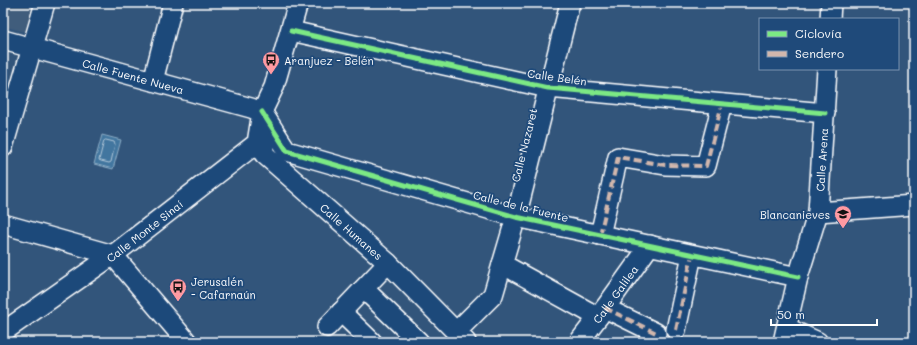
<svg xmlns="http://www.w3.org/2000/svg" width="917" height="345" font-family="Mali,sans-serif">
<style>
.built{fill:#3f5d7c}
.water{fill:#42769f;stroke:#8eadc5}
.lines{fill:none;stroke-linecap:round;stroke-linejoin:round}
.shore{stroke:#b3c8d9;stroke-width:1}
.minor-casing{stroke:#fff;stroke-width:22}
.minor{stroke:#1f4a7a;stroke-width:19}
.quiet{stroke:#d1b7ad;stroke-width:4;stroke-dasharray:8 4;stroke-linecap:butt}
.cycleway-casing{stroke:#1f4a7a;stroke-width:8}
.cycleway{stroke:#7ce984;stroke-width:5}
.labels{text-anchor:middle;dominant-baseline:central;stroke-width:3.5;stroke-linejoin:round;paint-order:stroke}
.poi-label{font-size:11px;fill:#fff;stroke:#1f4a7a;text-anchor:start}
.street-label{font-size:11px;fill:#fff;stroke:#1f4a7a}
</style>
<rect width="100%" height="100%" fill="#32557b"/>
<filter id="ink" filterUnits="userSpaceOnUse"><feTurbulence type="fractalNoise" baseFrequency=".025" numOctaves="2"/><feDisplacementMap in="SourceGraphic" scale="8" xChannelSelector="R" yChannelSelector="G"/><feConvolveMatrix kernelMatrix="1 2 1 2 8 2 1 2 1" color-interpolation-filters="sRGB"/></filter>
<g filter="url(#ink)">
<!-- built -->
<path class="built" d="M3 3H38L30 33 3 26Z"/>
<!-- water -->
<path class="water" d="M102 135 121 140 113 169 94 164Z"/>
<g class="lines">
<!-- shore -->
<path class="shore" d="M106 140 114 142 115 144 111 162 109 163 101 161 99 160 104 141Z"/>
<!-- minor casing -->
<g class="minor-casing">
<g id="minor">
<path d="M830 19 831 3"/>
<path d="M291 31 548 88 825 113"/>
<path id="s1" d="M3 40 251 108 262 112"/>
<path d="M153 81 173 3"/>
<path d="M262 112 287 151 516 217 798 277"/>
<path id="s2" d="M263 129 264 154 388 263 466 342"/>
<path d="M3 147 45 3"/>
<path d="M818 212 914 205"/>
<path d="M3 224 113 255"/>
<path d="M600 235 618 157 665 165 706 166 722 104"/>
<path d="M113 255 187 342"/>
<path d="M502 264 598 317"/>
<path d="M364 289 419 342"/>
<path d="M605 308 656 333"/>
<path d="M341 312 372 342"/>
<path d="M327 327 388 263"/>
<path d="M787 328 818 342"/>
<path d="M676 330 692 255"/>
<path d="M457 331 493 295 516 217 570 3"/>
<path id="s3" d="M3 332 113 255 257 143 262 112 274 87 298 3"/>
<path id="s4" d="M579 342 605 308 650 245"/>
<path id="s5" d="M783 342 798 277 818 212 827 69"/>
</g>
</g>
<!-- minor -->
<use href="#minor" class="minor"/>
<!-- quiet -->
<path class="quiet" d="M600 235 618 157 665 165 706 166 722 104
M605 308 656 333
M676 330 692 255"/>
<!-- cycleway casing -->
<g class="cycleway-casing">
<path id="cycleway" d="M291 31 548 88 825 113
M262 112 287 151 516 217 798 277"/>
</g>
<!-- cycleway -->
<use href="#cycleway" class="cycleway"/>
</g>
</g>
<!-- icons -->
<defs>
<g id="bus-pin" transform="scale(0.9)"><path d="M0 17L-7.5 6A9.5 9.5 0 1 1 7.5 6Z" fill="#ff9aa2" stroke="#1f4a7a"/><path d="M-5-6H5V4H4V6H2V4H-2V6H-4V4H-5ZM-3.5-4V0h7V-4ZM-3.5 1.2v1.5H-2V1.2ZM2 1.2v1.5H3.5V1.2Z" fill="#111"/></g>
<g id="school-pin" transform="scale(0.9)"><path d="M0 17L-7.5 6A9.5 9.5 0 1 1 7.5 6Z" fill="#ff9aa2" stroke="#1f4a7a"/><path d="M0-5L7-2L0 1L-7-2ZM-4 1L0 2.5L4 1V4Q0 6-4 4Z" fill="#111"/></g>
</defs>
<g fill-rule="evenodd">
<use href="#bus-pin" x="271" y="60"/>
<use href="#school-pin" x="843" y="214"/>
<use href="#bus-pin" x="178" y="287"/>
</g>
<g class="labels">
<!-- poi labels -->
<g class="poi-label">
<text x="284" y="60">Aranjuez - Belén</text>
<text x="830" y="214" text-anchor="end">Blancanieves</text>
<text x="191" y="281">Jerusalén<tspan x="191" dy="13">- Cafarnaún</tspan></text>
</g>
<!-- street labels -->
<g class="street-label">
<text stroke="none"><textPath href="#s1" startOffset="135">Calle Fuente Nueva</textPath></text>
<text transform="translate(557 77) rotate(8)">Calle Belén</text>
<text transform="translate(524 145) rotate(-76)">Calle Nazaret</text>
<text stroke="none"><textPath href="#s5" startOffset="187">Calle Arena</textPath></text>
<text transform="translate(521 206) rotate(14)">Calle de la Fuente</text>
<text stroke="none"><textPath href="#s3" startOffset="174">Calle Monte Sinaí</textPath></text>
<text stroke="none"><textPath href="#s2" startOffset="142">Calle Humanes</textPath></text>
<text stroke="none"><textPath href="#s4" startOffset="60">Calle Galilea</textPath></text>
</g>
</g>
<!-- margin -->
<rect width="917" height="345" fill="none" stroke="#1f4a7a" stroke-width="16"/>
<rect x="8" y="8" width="901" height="329" fill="none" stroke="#fff" stroke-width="1.5" filter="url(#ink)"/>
<!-- legend -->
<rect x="759" y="18" width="140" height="52" fill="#1f4a7a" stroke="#7992af"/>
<rect x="767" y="31" width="20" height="6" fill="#7ce984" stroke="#7992af"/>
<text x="795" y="38" font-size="12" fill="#ffffff">Ciclovía</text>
<rect x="767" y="51" width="20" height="6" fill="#d1b7ad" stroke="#7992af"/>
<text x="795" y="58" font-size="12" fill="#ffffff">Sendero</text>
<!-- scale -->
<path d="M771 319v6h106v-6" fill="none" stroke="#ffffff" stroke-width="2"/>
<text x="777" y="319" font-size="12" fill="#ffffff" stroke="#1f4a7a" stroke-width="3" paint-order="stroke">50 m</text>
</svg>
